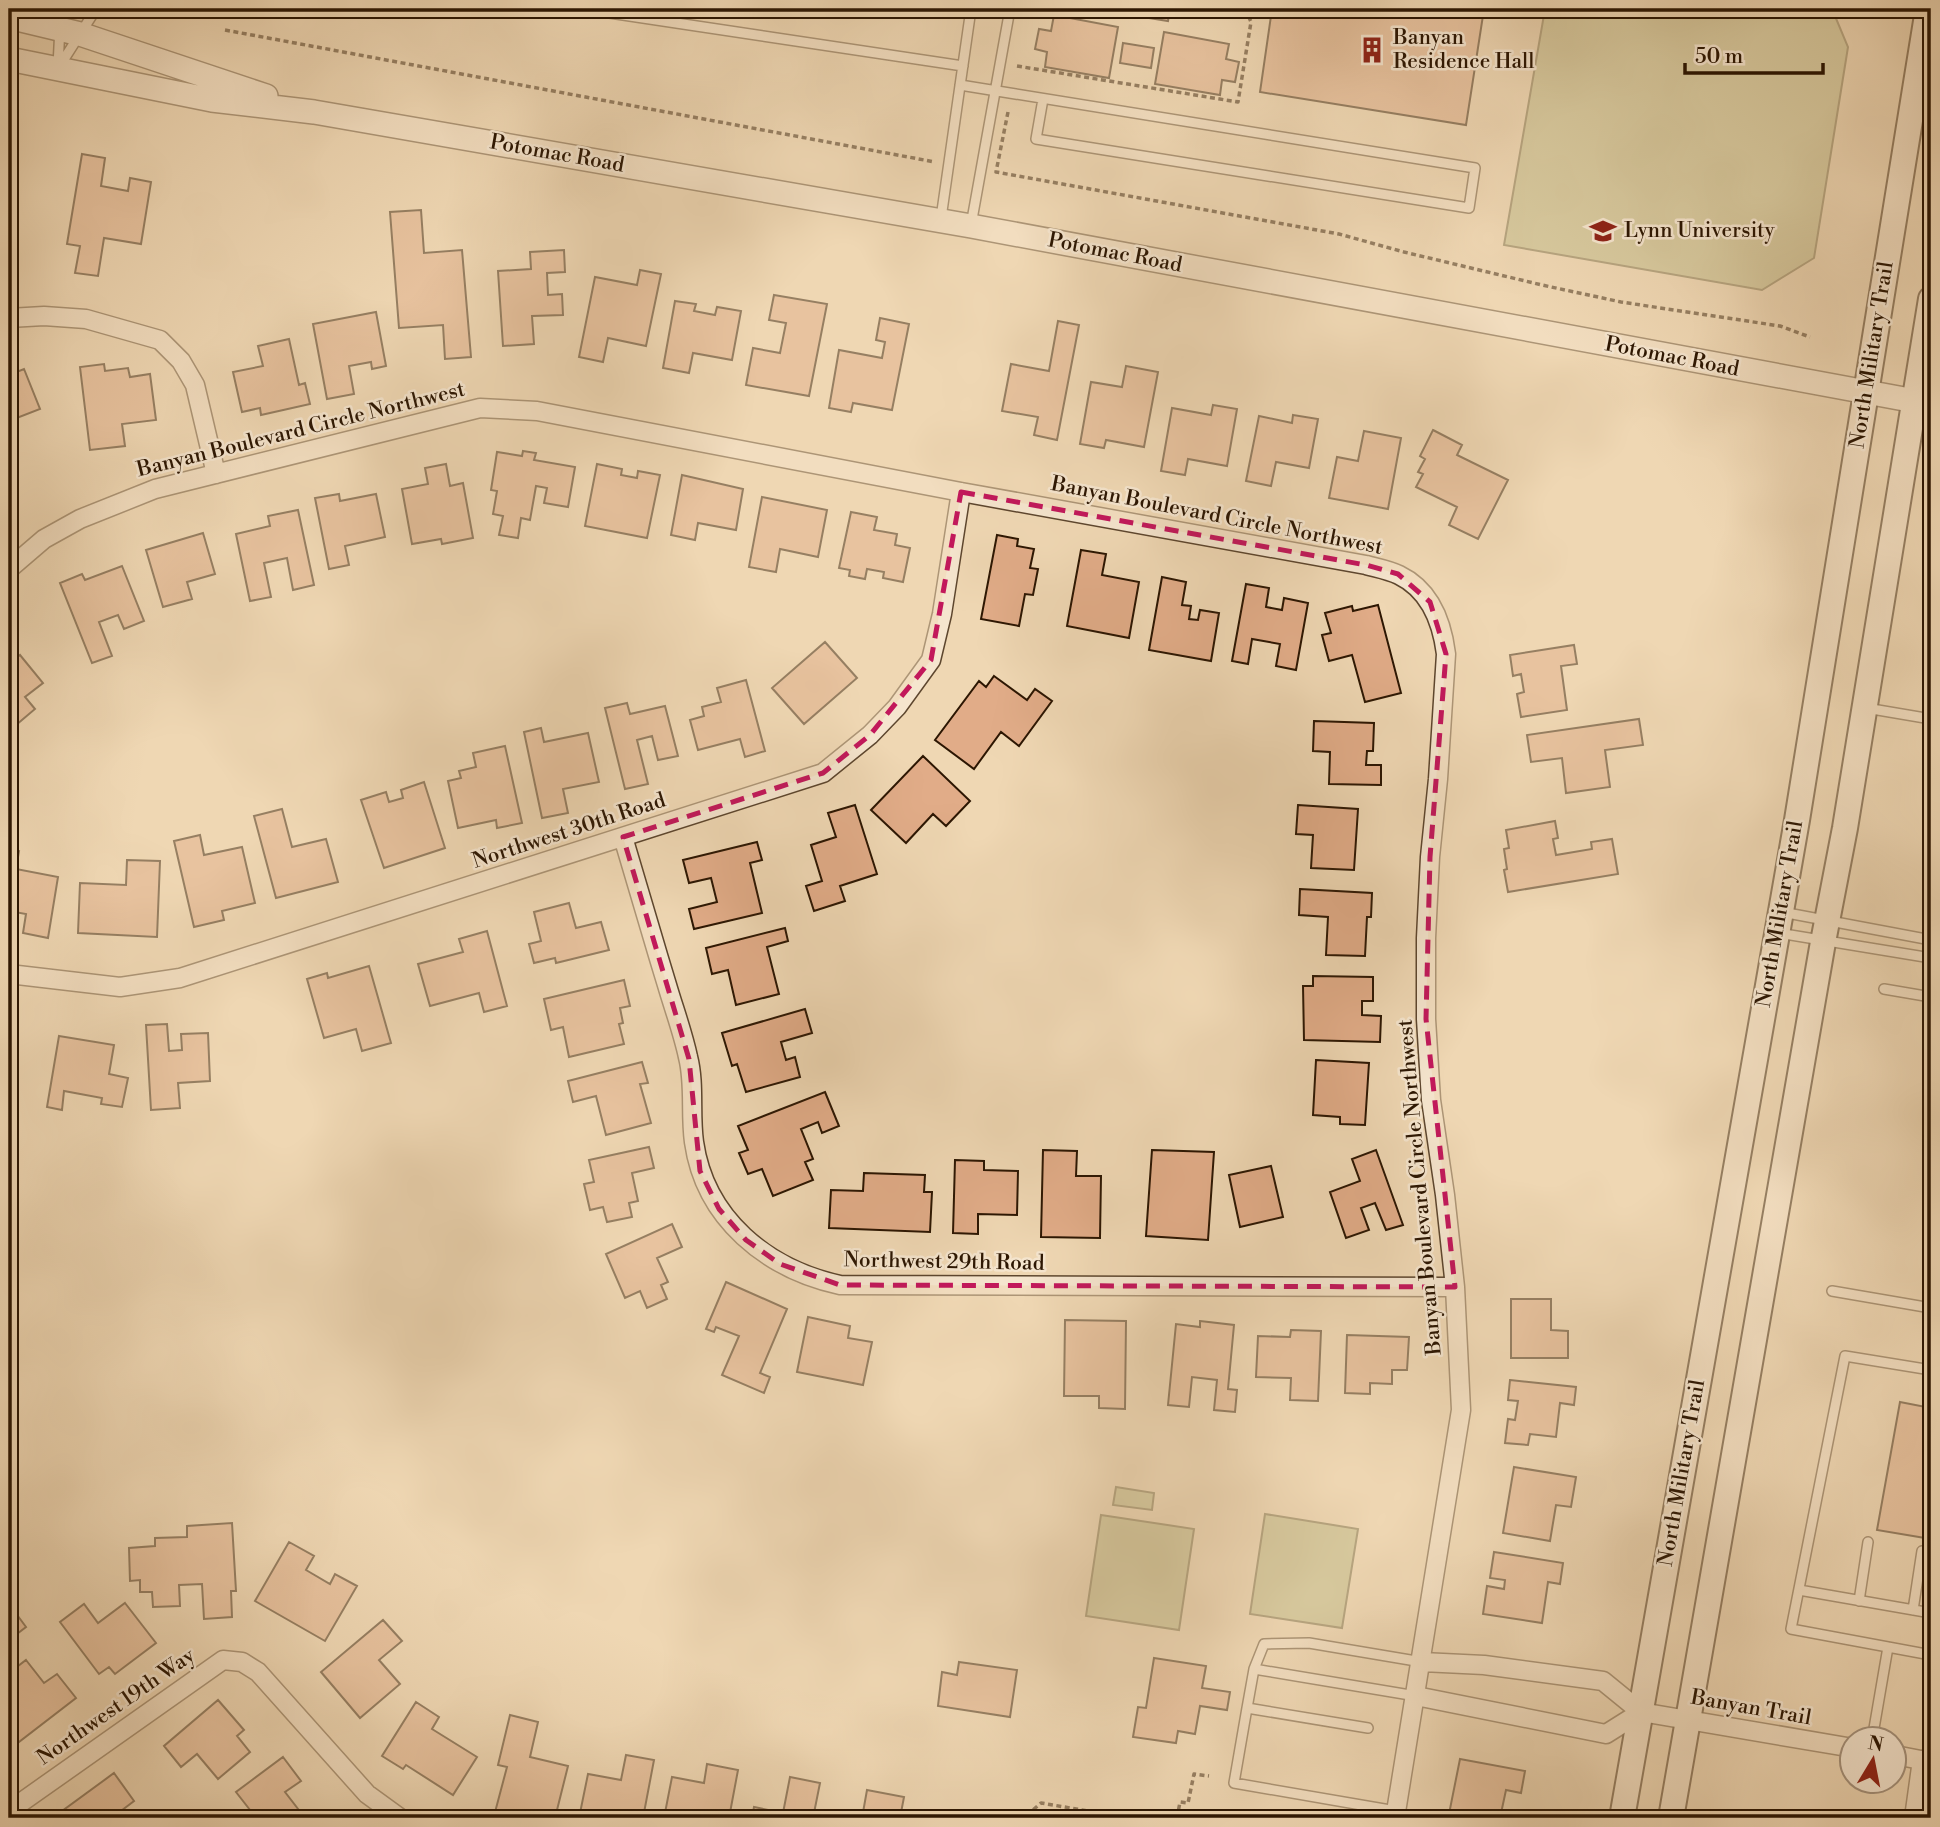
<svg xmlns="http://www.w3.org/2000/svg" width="1940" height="1827" font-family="'Libre Bodoni',serif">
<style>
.green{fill:#bebd89;stroke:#756a46;stroke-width:2}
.building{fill:#e1ac88;stroke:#2c1602;stroke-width:2}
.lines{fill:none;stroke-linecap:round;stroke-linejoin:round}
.service-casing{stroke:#5d462e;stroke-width:12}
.minor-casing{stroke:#5d462e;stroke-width:21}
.tertiary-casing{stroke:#5d462e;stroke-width:26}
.secondary-casing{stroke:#2c1602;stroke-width:28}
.path{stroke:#2c1602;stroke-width:3.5;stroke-dasharray:5 3.5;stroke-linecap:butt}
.service{stroke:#f5e5ce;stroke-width:9}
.minor{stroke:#f5e5ce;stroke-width:18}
.tertiary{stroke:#f5e5ce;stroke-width:23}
.secondary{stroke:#f5e5ce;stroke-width:24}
.marked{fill:none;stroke:#c2185b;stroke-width:5;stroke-dasharray:14 9;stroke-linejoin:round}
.labels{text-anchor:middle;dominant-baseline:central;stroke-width:5;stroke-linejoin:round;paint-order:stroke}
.poi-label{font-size:21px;fill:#2c1602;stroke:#f5e5ce;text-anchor:start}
.street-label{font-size:21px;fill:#2c1602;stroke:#f5e5ce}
</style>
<rect width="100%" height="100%" fill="#efd7b3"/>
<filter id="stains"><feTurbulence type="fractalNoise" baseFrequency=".00286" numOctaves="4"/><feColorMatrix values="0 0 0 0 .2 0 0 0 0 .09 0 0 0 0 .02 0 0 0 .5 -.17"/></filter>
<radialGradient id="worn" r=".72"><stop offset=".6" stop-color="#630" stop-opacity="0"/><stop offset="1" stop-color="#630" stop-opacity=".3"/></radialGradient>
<!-- green -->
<path class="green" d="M1545 9H1796L1835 16 1848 47 1814 258 1762 290 1504 245Z
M1116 1487 1154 1493 1152 1510 1113 1505Z
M1265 1514 1358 1529 1342 1628 1250 1614Z
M1101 1515 1194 1529 1179 1630 1086 1616Z"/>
<!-- building -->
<path class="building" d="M1119 9H1170L1168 21 1118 13Z
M1272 9H1484L1466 125 1260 92Z
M1054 15 1118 27 1109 78 1045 67 1047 52 1035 49 1039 29 1051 31Z
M1164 32 1229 44 1226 59 1239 62 1235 82 1222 80 1220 95 1155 84Z
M1123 43 1154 48 1151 68 1120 63Z
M82 154 105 158 101 186 128 191 130 178 151 182 141 244 104 238 98 276 75 273 80 246 67 244Z
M421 210 424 253 462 250 471 357 445 359 443 325 399 328 390 212Z
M564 250 565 272 547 273 548 295 562 294 563 315 532 316 534 344 503 346 498 271 531 269 530 252Z
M640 270 661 274 646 346 608 338 603 362 579 357 595 277 637 285Z
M774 295 827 304 809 396 746 385 753 348 780 353 786 323 769 320Z
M675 301 696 304 694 311 715 315 717 307 741 311 732 360 693 353 689 373 663 368Z
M376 312 386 366 372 369 371 362 349 366 354 394 327 399 313 324Z
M880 318 909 324 892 410 853 403 851 412 829 408 839 350 882 358 885 342 876 340Z
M1058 321 1079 325 1057 440 1034 435 1038 417 1002 411 1011 364 1049 371Z
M289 339 299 385 305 383 310 404 261 415 260 408 242 412 233 372 263 366 258 346Z
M104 364 105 371 128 368 130 377 150 374 156 420 122 424 125 446 90 450 80 367Z
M1126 366 1158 372 1144 447 1106 440 1104 448 1080 444 1091 382 1122 387Z
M24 369 40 409 9 421V375Z
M1213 405 1237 409 1227 466 1188 459 1185 475 1161 471 1172 408 1211 415Z
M1293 415 1318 419 1309 468 1276 462 1271 486 1246 481 1259 416 1292 423Z
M1433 430 1462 445 1457 455 1508 480 1478 539 1449 525 1457 507 1416 487 1423 474 1418 472 1425 459 1420 456Z
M1364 431 1401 438 1388 509 1329 498 1337 457 1358 461Z
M523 451 536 453 534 460 575 467 568 507 544 503 547 488 536 486 530 520 521 518 518 538 499 535 503 516 493 514 497 491 491 490 497 452 522 456Z
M446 464 450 486 463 483 473 538 442 544 441 539 412 544 402 489 428 484 425 468Z
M597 464 622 469 621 475 637 478 638 471 660 475 647 538 585 526Z
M682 475 743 489 736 530 698 523 695 540 671 535Z
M339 494 340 501 376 494 385 537 345 546 349 565 329 569 315 498Z
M762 497 827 510 818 557 780 549 776 572 749 567Z
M298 510 314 585 293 590 287 558 264 563 271 597 250 601 236 534 270 526 268 516Z
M851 512 877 517 874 530 897 534 895 545 910 548 903 582 883 578 884 572 867 569 865 579 849 576 850 570 839 568Z
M203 533 215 574 187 582 192 599 163 607 146 550Z
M997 535 1018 539 1017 546 1034 549 1030 568 1038 569 1033 595 1025 594 1019 626 981 619Z
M1081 550 1106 554 1102 575 1139 582 1129 638 1067 626Z
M122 566 144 621 124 629 118 615 99 622 112 656 92 663 60 583 82 574 85 580Z
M1162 577 1186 582 1182 605 1191 606 1189 619 1198 620 1200 610 1219 613 1211 661 1149 650Z
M1246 584 1269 588 1266 607 1282 610 1284 598 1308 603 1296 670 1276 666 1280 644 1252 639 1248 664 1232 661Z
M1378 605 1401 693 1365 702 1352 655 1329 661 1322 635 1331 633 1325 613 1352 606 1353 611Z
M825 642 857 678 804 724 772 688Z
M1574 645 1577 664 1561 666 1567 710 1521 717 1517 694 1524 692 1521 674 1513 676 1510 655Z
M20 655 43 683 25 697 35 709 16 725 9 716V664Z
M994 676 1027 700 1035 689 1052 701 1019 746 1001 732 974 769 935 740 979 681 986 687Z
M746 680 765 751 745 757 740 739 698 750 690 720 704 716 702 707 721 702 717 688Z
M627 703 630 714 665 706 678 756 658 760 652 736 637 740 648 784 625 789 605 708Z
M1639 719 1643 745 1605 750 1610 787 1566 793 1562 758 1531 762 1527 735Z
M1314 721 1374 723 1373 751H1367L1366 765H1381V785L1329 784 1330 752 1313 751Z
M541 728 544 742 588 733 599 782 563 789 568 813 542 818 524 732Z
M505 746 522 823 497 828 496 820 458 828 448 781 461 778 459 771 476 767 473 753Z
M923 756 970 801 946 826 933 814 906 843 871 810Z
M424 782 445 848 384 868 361 800 386 792 389 802 403 798 401 790Z
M855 805 877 874 840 886 845 901 814 911 806 886 822 881 811 845 836 837 828 813Z
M1298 805 1358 809 1354 870 1311 868 1313 835 1296 834Z
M282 809 292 847 326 839 338 882 276 898 254 816Z
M1555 821 1558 838 1553 839 1556 855 1592 849 1591 842 1612 839 1618 874 1508 892 1504 870 1507 869 1504 849 1509 848 1506 830Z
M200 835 204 855 242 847 255 903 222 911 224 920 194 927 174 841Z
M757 842 762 860 750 863 762 913 694 929 689 909 717 902 711 878 689 883 683 860Z
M9 849 19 851 16 869 58 877 48 938 23 933 26 914 9 911Z
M127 860 160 861 157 937 78 933 80 883 126 885Z
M1300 889 1372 893 1371 917H1367L1365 956 1326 955 1328 917 1299 915Z
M569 903 576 928 601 922 609 950 556 963 555 958 534 963 529 944 541 941 534 912Z
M785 928 788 941 767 947 779 994 736 1005 728 970 712 974 706 948Z
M487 931 507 1006 484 1012 479 993 430 1006 418 964 463 952 459 939Z
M369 966 391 1043 362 1051 356 1029 324 1038 307 979 327 973 328 978Z
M1313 976 1373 977V1001H1362V1015L1381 1016 1380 1042 1304 1040 1303 986H1313Z
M624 980 630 1006 620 1008 623 1023 619 1024 624 1044 569 1057 563 1027 551 1030 544 999Z
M805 1009 812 1033 781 1042 786 1060 795 1057 800 1077 746 1092 737 1064 732 1066 722 1033Z
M167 1024 169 1051 182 1050 181 1034 208 1033 210 1081 178 1083 180 1108 151 1110 146 1025Z
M59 1036 114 1045 109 1074 128 1078 122 1107 101 1104 102 1098 64 1091 62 1110 47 1107Z
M1316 1060 1369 1063 1365 1125 1340 1124V1117L1313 1115Z
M642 1062 648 1083 640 1084 651 1123 606 1135 596 1096 573 1102 568 1081Z
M825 1092 839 1126 822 1133 818 1122 801 1129 813 1159 805 1162 813 1180 773 1196 762 1169 748 1174 739 1153 748 1150 738 1126Z
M649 1147 654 1168 632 1173 638 1201 629 1203 632 1217 607 1222 603 1207 590 1210 584 1184 594 1182 589 1160Z
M1043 1150 1077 1151 1076 1176H1101L1100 1238 1041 1237Z
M1152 1150 1214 1152 1208 1240 1146 1236Z
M1376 1150 1403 1225 1386 1230 1375 1203 1361 1208 1369 1230 1346 1238 1330 1192 1360 1181 1352 1159Z
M955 1160 984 1161V1170L1018 1171 1017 1215 978 1214V1234L953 1233Z
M1271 1166 1283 1217 1240 1227 1229 1175Z
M864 1173 925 1175 924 1192H932L930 1232 829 1228 831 1190 863 1191Z
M672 1224 682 1247 657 1258 668 1282 661 1285 667 1299 647 1308 640 1291 625 1298 606 1254Z
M726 1282 787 1309 760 1373 770 1377 764 1393 722 1375 739 1336 716 1327 714 1332 706 1329Z
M1511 1299H1551V1330L1568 1331V1358H1511Z
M808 1317 850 1326 848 1338 872 1342 863 1385 797 1372Z
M1065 1320 1126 1321 1125 1409 1099 1408V1396H1064Z
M1200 1321 1234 1325 1228 1389 1237 1390 1235 1412 1214 1410 1217 1380 1192 1377 1189 1407 1168 1405 1176 1324 1200 1327Z
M1291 1330 1321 1331 1318 1401 1290 1400 1291 1378 1256 1377 1258 1336 1290 1337Z
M1347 1335 1409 1337 1407 1370H1392V1384L1370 1383V1394L1345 1393Z
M1510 1380 1576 1387 1574 1405 1560 1403 1556 1437 1530 1434 1528 1445 1505 1443 1508 1419 1515 1420 1518 1401 1508 1400Z
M1900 1402 1931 1408V1539L1877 1530Z
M1514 1467 1576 1477 1571 1507 1556 1505 1550 1541 1503 1533Z
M232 1523 236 1591H231L232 1617 204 1619 202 1584 179 1585 180 1606 153 1607 152 1592H140V1580L130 1581 129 1548 155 1546V1538L187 1537V1526Z
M289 1542 314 1556 306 1570 330 1584 335 1574 357 1586 325 1641 255 1601Z
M1494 1552 1563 1563 1560 1584 1548 1582 1542 1623 1483 1614 1487 1586 1504 1589 1505 1580 1490 1578Z
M125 1603 156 1643 115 1674 109 1667 99 1674 60 1622 84 1604 98 1623Z
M12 1608 26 1627 9 1640V1610Z
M383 1620 402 1641 379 1660 400 1684 360 1718 321 1672Z
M1154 1658 1206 1666 1202 1688 1230 1692 1227 1710 1200 1706 1195 1734 1178 1731 1176 1743 1133 1737 1138 1707 1146 1708Z
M26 1660 44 1683 57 1674 76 1698 15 1745 9 1737V1673Z
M959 1662 1017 1670 1010 1717 938 1706 942 1672 957 1675Z
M218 1700 244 1730 237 1736 250 1752 218 1779 197 1754 181 1767 164 1746Z
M416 1702 439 1717 432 1729 477 1757 453 1795 406 1765 403 1769 382 1756Z
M510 1715 538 1722 530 1757 568 1766 555 1818H539L518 1813 517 1818 494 1816 507 1767 498 1765Z
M626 1755 654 1760 643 1818H579L588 1774 621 1780Z
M283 1757 301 1781 285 1792 305 1818H244L242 1816 250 1810 236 1792Z
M1460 1759 1525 1771 1521 1793 1506 1790 1500 1818H1474L1449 1814Z
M707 1764 738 1770 729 1818H664L672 1777 704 1783Z
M114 1773 134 1801 113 1817 114 1818H61L58 1814Z
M790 1777 820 1783 813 1818H752L754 1807 783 1813Z
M867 1790 904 1797 900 1818H862Z"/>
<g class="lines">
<!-- service casing -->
<g class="service-casing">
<path id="service" d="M583 9 963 66
M58 66 60 27 63 9
M59 67 96 9
M960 85 1475 168 1469 208 1036 139 1043 99
M941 218 971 9
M971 225 1010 9
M1866 708 1931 719
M1931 875 1928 896 1931 897
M1782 912 1931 940
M1778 933 1931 958
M1884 989 1931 997
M1832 1291 1931 1308
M1927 1307 1931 1284
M1931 1370 1845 1356 1791 1629 1931 1655
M1799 1590 1931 1613
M1859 1601 1868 1542
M1913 1610 1922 1551
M1254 1669 1416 1696
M1247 1708 1254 1669 1264 1644 1309 1643 1422 1662
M1368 1728 1247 1708 1234 1783 1396 1811
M1872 1740 1888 1647"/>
</g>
<!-- minor casing -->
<g class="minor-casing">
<path id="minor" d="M9 318 44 316 86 319 160 340 181 361 195 385 216 474
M9 569 44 539 80 519 155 489 480 408 537 411 961 492 1366 565C1377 568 1389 570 1399 575 1430 590 1442 622 1446 654L1438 779 1430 857 1426 938V1019L1431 1100 1445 1195 1455 1287 1461 1410 1395 1818
M623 837C638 887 652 936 667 985 674 1009 683 1033 688 1057 695 1084 690 1114 694 1142 705 1219 767 1269 840 1285L1455 1287
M9 974 120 987 180 978 823 773 870 735 897 707 931 660 942 614 961 492
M1422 1662 1484 1665 1603 1681 1641 1712 1853 1748
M1416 1696 1606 1734 1641 1712
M1895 1755 1931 1762
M9 1811 223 1660 242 1662 258 1672 367 1794 400 1818
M1914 1818 1922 1760"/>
</g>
<!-- tertiary casing -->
<g class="tertiary-casing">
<path id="tertiary" d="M9 17 80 34 266 96
M9 59 212 100 314 112 971 226 1915 401"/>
</g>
<!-- secondary casing -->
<g class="secondary-casing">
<path id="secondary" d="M1622 1818 1797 820 1928 9
M1671 1818 1823 942 1845 828 1931 299"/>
</g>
<!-- path -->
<path class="path" d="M225 30 935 162
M1017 66 1238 102 1251 22 1248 15 1241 9
M1008 112 996 172 1339 234 1404 252 1542 285 1621 302 1780 326 1810 337
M1032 1818 1034 1809 1041 1803 1129 1818
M1177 1818 1180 1802 1188 1803 1194 1774 1209 1776"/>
<!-- service -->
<use href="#service" class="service"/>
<!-- minor -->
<use href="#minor" class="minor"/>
<!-- tertiary -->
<use href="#tertiary" class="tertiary"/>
<!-- secondary -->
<use href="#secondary" class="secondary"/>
</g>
<!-- marked area -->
<path d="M0 0H1940V1827H0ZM961 492 1366 565 1398 574 1430 602 1446 654 1430 857 1426 1019 1455 1287 840 1285 780 1264 746 1240 719 1209 700 1171 689 1059 623 837 823 773 870 735 931 660Z" fill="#efd7b3" fill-opacity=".55" fill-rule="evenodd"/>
<path class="marked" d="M961 492 1366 565 1398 574 1430 602 1446 654 1430 857 1426 1019 1455 1287 840 1285 780 1264 746 1240 719 1209 700 1171 689 1059 623 837 823 773 870 735 931 660Z"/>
<!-- icons -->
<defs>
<g id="building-bare" transform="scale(2.1)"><path d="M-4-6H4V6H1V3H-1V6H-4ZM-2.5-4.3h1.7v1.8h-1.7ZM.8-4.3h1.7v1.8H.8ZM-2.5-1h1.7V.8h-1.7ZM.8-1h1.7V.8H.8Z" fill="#8f2418" stroke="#f5e5ce" stroke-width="2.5" paint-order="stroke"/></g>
<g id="university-bare" transform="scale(2.1)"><path d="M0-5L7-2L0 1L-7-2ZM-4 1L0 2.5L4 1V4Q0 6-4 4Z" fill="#8f2418" stroke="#f5e5ce" stroke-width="2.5" paint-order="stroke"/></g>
</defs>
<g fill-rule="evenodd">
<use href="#building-bare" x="1372" y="50"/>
<use href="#university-bare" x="1603" y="231"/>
</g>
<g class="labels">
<!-- poi labels -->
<g class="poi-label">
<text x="1393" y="38">Banyan<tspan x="1393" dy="24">Residence Hall</tspan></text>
<text x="1624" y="231">Lynn University</text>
</g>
<!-- street labels -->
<g class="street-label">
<text transform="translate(557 154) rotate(10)">Potomac Road</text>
<text transform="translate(1115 253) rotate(11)">Potomac Road</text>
<text transform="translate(1872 355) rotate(-81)">North Military Trail</text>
<text transform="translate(1672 357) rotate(11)">Potomac Road</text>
<text transform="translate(301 430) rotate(-14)">Banyan Boulevard Circle Northwest</text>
<text transform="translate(1217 516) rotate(11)">Banyan Boulevard Circle Northwest</text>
<text transform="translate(569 831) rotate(-18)">Northwest 30th Road</text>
<text transform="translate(1780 914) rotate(-80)">North Military Trail</text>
<text transform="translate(1420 1187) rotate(-95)">Banyan Boulevard Circle Northwest</text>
<text transform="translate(944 1262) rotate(1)">Northwest 29th Road</text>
<text transform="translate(1682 1473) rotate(-80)">North Military Trail</text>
<text transform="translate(116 1707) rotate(-35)">Northwest 19th Way</text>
<text transform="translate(1751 1708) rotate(10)">Banyan Trail</text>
</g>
</g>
<!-- margin -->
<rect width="1940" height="1827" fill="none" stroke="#efd7b3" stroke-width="35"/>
<rect x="10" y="10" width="1919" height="1806" fill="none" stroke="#2c1602" stroke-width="3.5"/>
<rect x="18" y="18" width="1905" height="1792" fill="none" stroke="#2c1602" stroke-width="2"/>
<!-- north arrow -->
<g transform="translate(1873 1760) rotate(10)"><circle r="33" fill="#f5e5ce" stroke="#a5927c" stroke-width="2"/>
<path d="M0-5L12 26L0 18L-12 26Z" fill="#8f2418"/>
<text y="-10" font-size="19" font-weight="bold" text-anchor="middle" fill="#2c1602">N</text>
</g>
<!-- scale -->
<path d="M1685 63v10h138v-10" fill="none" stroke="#2c1602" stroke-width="3.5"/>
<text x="1695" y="63" font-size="21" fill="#2c1602" stroke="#f5e5ce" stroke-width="5" paint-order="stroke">50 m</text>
<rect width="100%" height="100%" filter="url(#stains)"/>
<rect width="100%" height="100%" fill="url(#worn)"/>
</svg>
